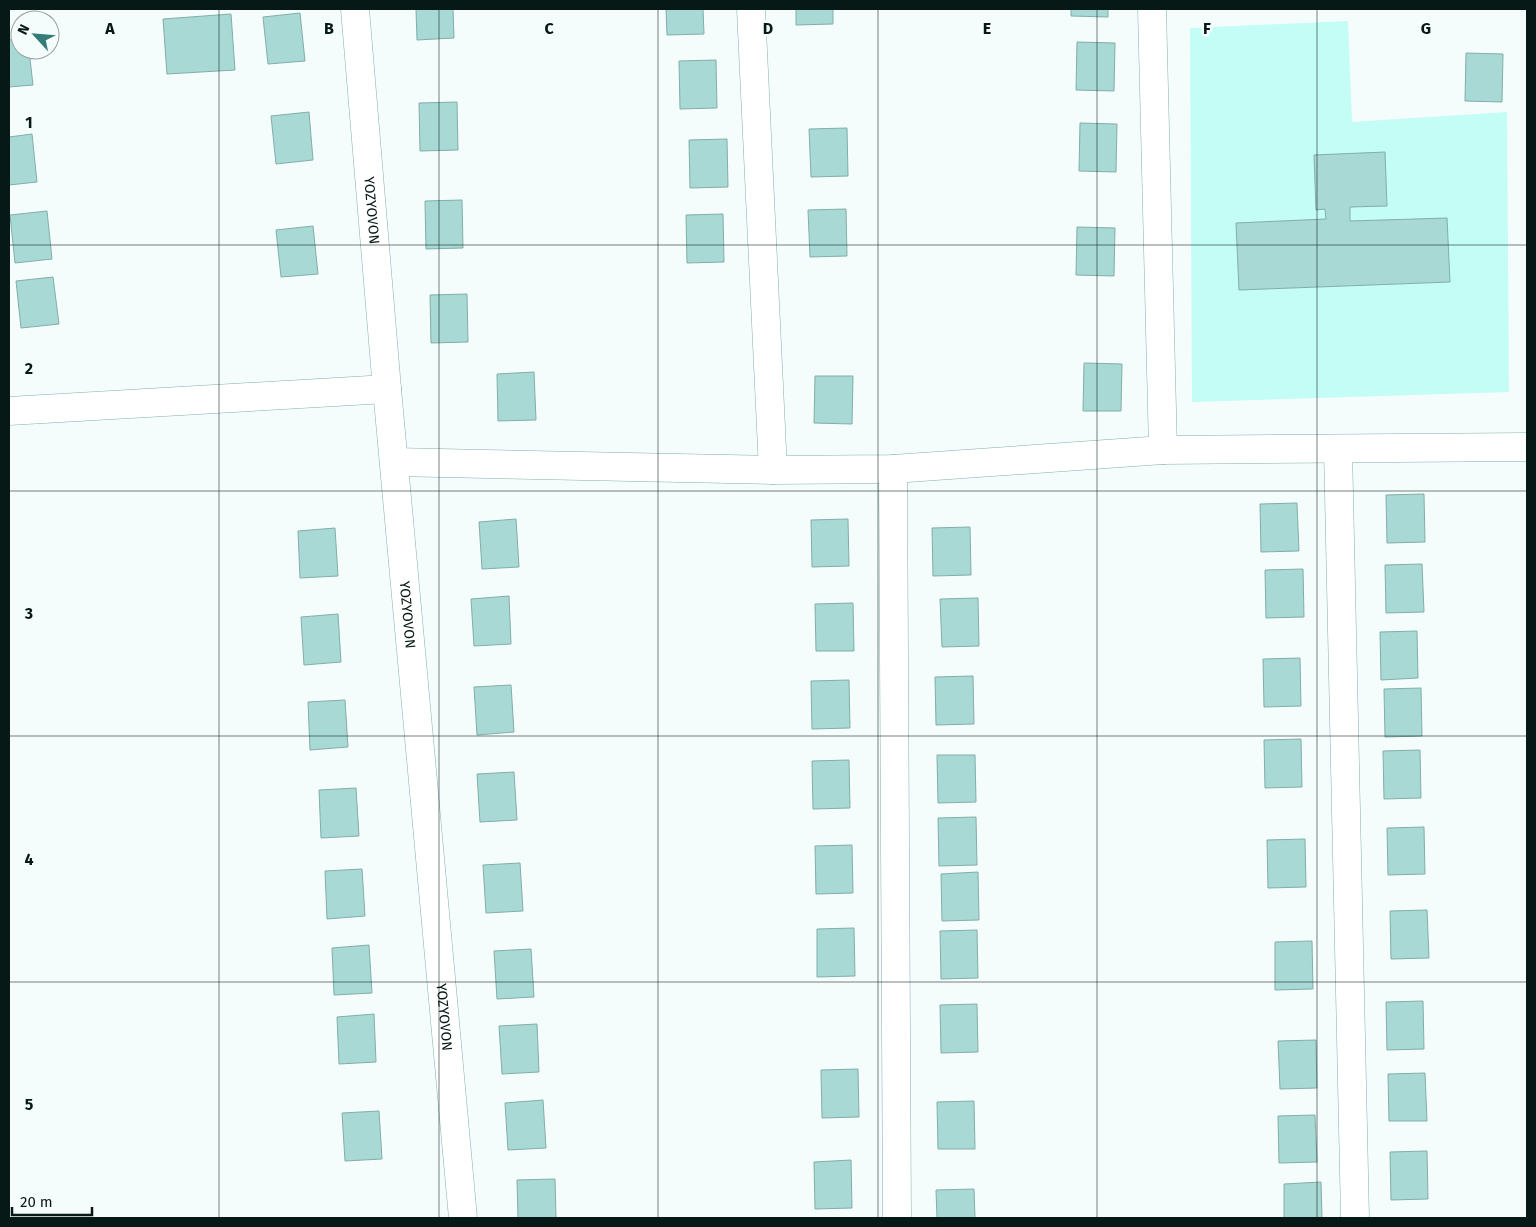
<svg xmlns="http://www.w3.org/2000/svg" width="1536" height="1227" font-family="'Fira Sans',sans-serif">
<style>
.built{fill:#c4fcf6}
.building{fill:#a8d9d4;stroke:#82aea9}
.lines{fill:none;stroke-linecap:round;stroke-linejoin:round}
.minor-casing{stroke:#84b0ab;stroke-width:29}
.minor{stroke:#fff;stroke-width:28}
.grid{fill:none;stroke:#071917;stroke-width:1;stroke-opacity:0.55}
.labels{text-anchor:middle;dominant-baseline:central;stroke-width:5;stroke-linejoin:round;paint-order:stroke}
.street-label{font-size:14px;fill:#071917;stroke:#f4fdfc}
.grid-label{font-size:16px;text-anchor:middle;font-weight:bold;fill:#071917;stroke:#f4fdfc;stroke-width:5;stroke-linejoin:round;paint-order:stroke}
</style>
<rect width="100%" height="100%" fill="#f4fdfc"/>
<!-- built -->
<path class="built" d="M1348 21 1352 122 1507 112 1509 392 1192 402 1190 28Z"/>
<!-- building -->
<path class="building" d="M416 9H453L454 38 417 40Z
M666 9H703L704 34 667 35Z
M796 9H833V24L796 25Z
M1071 9H1108V17L1071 16Z
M300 13 305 61 268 64 263 17Z
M231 14 235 70 167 74 163 19Z
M20 38V50H29L33 85 9 87V40Z
M1077 42 1115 43 1114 91 1076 90Z
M1466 53 1503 54 1502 102 1465 101Z
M716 60 717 108 680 109 679 61Z
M457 102 458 150 420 151 419 103Z
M309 112 313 160 276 164 271 116Z
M1080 123 1117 124 1116 172 1079 171Z
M847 128 848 176 811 177 809 129Z
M32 134 37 182 9 185V137Z
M727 139 728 187 690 188 689 140Z
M1385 152 1387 206 1350 207V221L1447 218 1450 282 1239 290 1236 223 1326 219 1325 209 1316 210 1314 155Z
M462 200 463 248 426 249 425 201Z
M846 209 847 256 810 257 808 210Z
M47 211 52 259 15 263 10 215Z
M723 214 724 262 687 263 686 215Z
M313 226 318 274 281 277 276 230Z
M1077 227 1115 228 1114 276 1076 275Z
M53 277 59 324 21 328 16 281Z
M467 294 468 342 431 343 430 295Z
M1084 363 1122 364 1121 411H1083Z
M534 372 536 420 498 421 497 374Z
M815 376H853L852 424 814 423Z
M1424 494 1425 542 1387 543 1386 495Z
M1297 503 1299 551 1261 552 1260 504Z
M516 519 519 567 482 569 479 522Z
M848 519 849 566 812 567 811 520Z
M970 527 971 575 933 576 932 528Z
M335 528 338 576 300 578 298 531Z
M1422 564 1424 612 1386 613 1385 565Z
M1303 569 1304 617 1266 618 1265 570Z
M509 596 511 644 474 646 471 599Z
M978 598 979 646 942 647 940 599Z
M853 603 854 651H816L815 604Z
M338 614 341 662 304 665 301 617Z
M1417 631 1418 678 1381 680 1380 632Z
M1300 658 1301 706 1264 707 1263 659Z
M973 676 974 724 936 725 935 677Z
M849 680 850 728 812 729 811 681Z
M511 685 514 732 477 735 474 687Z
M1421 688 1422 736 1385 737 1384 689Z
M345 700 348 747 310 750 308 702Z
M1301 739 1302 787 1265 788 1264 740Z
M1420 750 1421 798 1384 799 1383 751Z
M937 755H975L976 802 938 803Z
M849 760 850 808 813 809 812 761Z
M514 772 517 820 480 822 477 774Z
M356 788 359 836 321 838 319 790Z
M976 817 977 865 939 866 938 818Z
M1424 827 1425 874 1388 875 1387 828Z
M1305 839 1306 887 1268 888 1267 840Z
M852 845 853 893 816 894 815 846Z
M520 863 523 911 486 913 483 865Z
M362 869 365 916 327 919 325 871Z
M978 872 979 920 942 921 941 874Z
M1427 910 1429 958 1391 959 1390 911Z
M854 928 855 976 817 977V929Z
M977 930 978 978 941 979 940 931Z
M1312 941 1313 989 1275 990V942Z
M369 945 372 993 334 995 332 948Z
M531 949 534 997 497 999 494 951Z
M1423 1001 1424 1049 1387 1050 1386 1002Z
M977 1004 978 1052 941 1053 940 1005Z
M374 1014 376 1062 339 1064 337 1017Z
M537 1024 539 1072 502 1074 499 1026Z
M1316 1040 1317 1088 1280 1089 1278 1041Z
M858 1069 859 1117 822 1118 821 1070Z
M1425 1073 1427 1121H1389L1388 1074Z
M543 1100 546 1148 508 1150 505 1103Z
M974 1101 975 1149H938L937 1102Z
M379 1111 382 1159 345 1161 342 1113Z
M1315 1115 1317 1162 1279 1163 1278 1116Z
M1427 1151 1428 1199 1391 1200 1390 1152Z
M851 1160 852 1208 815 1209 814 1162Z
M555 1179 556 1218H518L517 1180Z
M1321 1182 1322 1218H1284V1184Z
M974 1189 975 1218H937L936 1190Z"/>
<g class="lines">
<!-- minor casing -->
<g class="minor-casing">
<g id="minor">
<path id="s1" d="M355 9 387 389 463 1218"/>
<path d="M751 9 773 470"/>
<path d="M1152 9 1163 450"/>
<path d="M9 411 387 389"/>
<path d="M1338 449 1355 1218"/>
<path d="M394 462 773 470 893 469 1163 450 1527 447"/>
<path d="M893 469 897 1218"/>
</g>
</g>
<!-- minor -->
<use href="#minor" class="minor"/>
</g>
<!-- grid -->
<path class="grid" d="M219 9V1218M439 9V1218M658 9V1218M878 9V1218M1097 9V1218M1317 9V1218M9 245H1527M9 491H1527M9 736H1527M9 982H1527"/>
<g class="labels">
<!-- street labels -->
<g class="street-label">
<text stroke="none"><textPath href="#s1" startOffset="202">YOZYOVON</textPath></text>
<text stroke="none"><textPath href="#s1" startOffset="608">YOZYOVON</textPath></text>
<text stroke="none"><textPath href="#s1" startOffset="1012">YOZYOVON</textPath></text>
</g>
</g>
<g class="grid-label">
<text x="110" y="34">A</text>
<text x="329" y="34">B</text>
<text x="549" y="34">C</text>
<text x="768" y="34">D</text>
<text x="987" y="34">E</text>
<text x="1207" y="34">F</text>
<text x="1426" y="34">G</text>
<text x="29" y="128">1</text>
<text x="29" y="374">2</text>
<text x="29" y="619">3</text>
<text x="29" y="865">4</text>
<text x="29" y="1110">5</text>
</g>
<!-- border -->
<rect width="1536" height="1227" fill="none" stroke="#071917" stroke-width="20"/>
<!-- north arrow -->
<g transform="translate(35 35) rotate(296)"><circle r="24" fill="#f4fdfc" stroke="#95a2a0"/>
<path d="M0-4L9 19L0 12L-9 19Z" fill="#347c76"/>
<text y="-8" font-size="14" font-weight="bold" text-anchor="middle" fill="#071917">N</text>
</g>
<!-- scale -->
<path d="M12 1207v8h80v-8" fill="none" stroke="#071917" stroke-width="2.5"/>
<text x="20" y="1207" font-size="15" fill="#071917" stroke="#f4fdfc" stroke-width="4" paint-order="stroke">20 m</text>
</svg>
